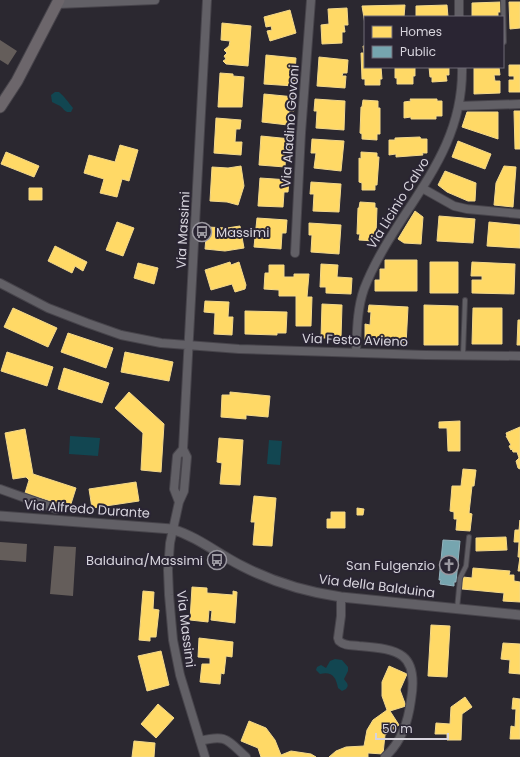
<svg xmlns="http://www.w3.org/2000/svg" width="520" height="757" font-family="Poppins,sans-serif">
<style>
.water{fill:#124651}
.homes{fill:#ffd966;stroke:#f3d88a}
.public{fill:#76a5af;stroke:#93b3bd}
.building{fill:#645d5a}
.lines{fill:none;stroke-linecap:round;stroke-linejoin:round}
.service-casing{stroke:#47444b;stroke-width:6}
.minor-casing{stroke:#47444b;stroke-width:10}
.tertiary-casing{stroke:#47444b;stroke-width:11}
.secondary-casing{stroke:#47444b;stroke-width:13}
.service{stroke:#626066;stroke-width:4}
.minor{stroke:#626066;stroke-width:8}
.tertiary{stroke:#626066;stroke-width:9}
.secondary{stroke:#6c666b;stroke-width:11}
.labels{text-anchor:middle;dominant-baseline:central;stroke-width:4;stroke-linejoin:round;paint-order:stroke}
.street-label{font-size:13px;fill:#d7d4dd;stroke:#2a2533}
.poi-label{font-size:13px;fill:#d7d4dd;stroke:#2a2533;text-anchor:end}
</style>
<rect width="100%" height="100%" fill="#2b2830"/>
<!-- water -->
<path class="water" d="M55 92H59C65 97 68 102 73 108L71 112C63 113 64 107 58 105 56 104 54 103 52 102L51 95Z
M70 436 100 438 98 456 69 454Z
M269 440 282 441 280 465 267 464Z
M335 659 342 660 348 667V671L344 679C346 683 350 684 346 689L342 691 338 688C336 677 332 671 320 674L316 670 317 667 321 665 326 668 330 661Z"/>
<!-- homes -->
<path class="homes" d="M501 2V12H498V16L472 17V3Z
M509 2H520V28L510 29Z
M405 5 404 17H365V24L362 6Z
M447 5 448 17H416V6Z
M347 8 348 25H344L345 32H342V43L322 44 321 25 329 24 328 9Z
M290 10 296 33 270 41 267 31 272 30 271 26 266 27 264 17Z
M222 23 251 26 248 66 226 64 223 61 226 59 224 56 227 53 224 50 229 46 230 41 221 40Z
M363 46H365V67H381L382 79H380V85H365V79H362L361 53H364Z
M266 55 296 58 294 86 264 84Z
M319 57 348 60 347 73H343L342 76H346L345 88 317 86Z
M509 65H520V92H509V80H514V76H509Z
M395 67H415V76H413V84H397V78H395Z
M429 67H449V75H446L447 81 432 82V77H430Z
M474 67H499L500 75H494L495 81H500V93L474 94Z
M220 73 233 74V76L244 77 242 107H218Z
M264 94 295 97 294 111H289L288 125 262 122Z
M315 99 345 101 344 130 316 128 317 111H314Z
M410 99H437V101H442V116H436V119H411V117L404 118V102L411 101Z
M363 100 378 101V108H380V134H377V140L362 139V134L360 133 361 107H362Z
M514 111H520V149H515Z
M467 112H498V139L462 127Z
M216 118 241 120 240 129H236L235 142H242L241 155 214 153Z
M261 136 291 139 290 150H286L285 167 259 165Z
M420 137 421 139H427V153H422L423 155 396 157V154L389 155V140H395V138Z
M312 139 344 141 341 171 314 168 316 153H311Z
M458 141 491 154 485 169 452 157Z
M120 145 138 150 129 181 122 179 117 197 100 193 104 179 84 173 89 155 115 162Z
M6 152 39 166 34 177 1 164Z
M361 152 377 153V157H379L377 185H375V190H362V183L359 182V158L361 159Z
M241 166 244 186 238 205 227 202 210 201 212 167 228 168Z
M504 166 516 167 513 207 494 205 496 183Z
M445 171 476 183 475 201H468L447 192 438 185Z
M260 178 289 180 288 192H284L283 207 258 206Z
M311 182 341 184 339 212 313 211 314 194H310Z
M29 188H42V200H29Z
M360 202 375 203V208H377L376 235H374V241L359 240 360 234H357L358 208H359Z
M415 211 423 217 421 244 404 243 398 239Z
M439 216 475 219 473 243 437 241Z
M257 218 287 220 286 233H282L281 249 254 247Z
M117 222 134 228 123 256 106 250Z
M489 222 520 225V248L487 246Z
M309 223 341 225 339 254 311 252 312 235H309Z
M240 226 244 248 225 251 205 249 207 227 227 228Z
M55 246 87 262 83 271 75 266 72 273 48 261Z
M385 260H417V291H375V280H380V269H385Z
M230 262 231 265 239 262 246 285 245 289 235 292 232 284 211 290 205 270Z
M430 262H458V293H430Z
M472 262 515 264 514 294 472 293V280H482V276H471Z
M138 263 158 268 154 284 134 278Z
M321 264 338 265 337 277 352 278 351 294 326 293V287H320Z
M269 265H284V277H294V274H309L307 297H312L311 326H296V296H279V290L264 289 265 273H269Z
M205 301 229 302 228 317H233L232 335 214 334 215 313 204 312Z
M322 304 342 305 341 338H321Z
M369 305 408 307 406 345 365 343V324L370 325 371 312H368Z
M424 305 458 306V345H424Z
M13 308 57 328 48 347 4 327Z
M473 308H502V344H472Z
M245 311 287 312 286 333H277V335L245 334Z
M518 320H520V345H517Z
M68 333 113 348 106 368 61 352Z
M7 352 53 367 47 386 1 371Z
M125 352 173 362 169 381 121 372Z
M64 368 109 383 102 403 58 389Z
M129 392 164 424 161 472 141 470 143 433 115 408Z
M230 392 270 396 268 417 246 415V419L221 417 222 395H230Z
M460 421V451H448L447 428H439V422Z
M520 427V469L518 468 516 461 519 458 517 452H513L512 449 511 450 509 446 511 445 506 436H507L506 433Z
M25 429 33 474 76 488 70 507 25 493 29 480 26 477 13 479 5 433Z
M219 438 243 440 240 485 220 484 222 463 217 462Z
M463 469 476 470 474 486H472L469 513 472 514 470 531 456 530 457 519H454V512L450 511 452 486H461Z
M136 482 139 501 92 508 89 489Z
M254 496 276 498 272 546 253 545 255 522H251Z
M357 508 364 509 363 515H357Z
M331 512H345V528H327V519H331Z
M520 520V571H518L520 557H518L519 542H514L515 530H519Z
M506 537 507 550 476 551V538Z
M473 568 510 571 509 575H514V581L520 582V602L503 601 504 593 462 589 463 577 472 578Z
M192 587 207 588V593L233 595V591L237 592 235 623 211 620 212 611 209 610 208 622 190 620Z
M143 591 154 592 153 609 159 610 156 637H150V641L139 640Z
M431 625 450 626 447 677 428 676Z
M199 638 233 642 232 657 226 656 224 674 221 673 220 684 200 682 202 664H210V658L198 657Z
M503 643 520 644V674L509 673 510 660 501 659Z
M161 651 169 685 147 691 138 656Z
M389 666 407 674 400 690 406 706 390 711 399 725 385 735 383 754 368 753V757H329L336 751 346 747 364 746 367 730 373 720 387 710 382 696V682Z
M465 697 472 707 462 714 461 740H447V734H435L436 723 450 724 451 707Z
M513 698 520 699V739H510L511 726 515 727 516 709H512Z
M158 704 174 718 156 738 141 724Z
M249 721 266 728 275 740 281 755 291 751 311 754 316 757H261L258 748 241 741Z
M134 741 155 743 154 757H132Z"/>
<!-- public -->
<path class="public" d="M443 540 460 541 456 582H454V586L440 584 441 580H439Z"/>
<!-- building -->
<path class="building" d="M0 40 17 51 8 65 0 60Z
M0 542 27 544 26 562 0 560Z
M54 546 76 547 73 596 50 594Z"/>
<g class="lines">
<!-- service casing -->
<g class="service-casing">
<path id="service" d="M503 0 504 42
M463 355 465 300
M457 609 460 578 466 566 469 537"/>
</g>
<!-- minor casing -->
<g class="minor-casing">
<path id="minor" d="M459 0V17
M58 4 155 0
M459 106 520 104
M422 188 454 206 467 209 520 214
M295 253 301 133 311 0
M0 283 48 308 87 323 121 335 161 343 239 349 425 355 520 356
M356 352C357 331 357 309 364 289 395 209 464 160 462 67
M0 489 56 509
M179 502 174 489 177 456 183 449
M341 597V616L338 638 339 641C344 646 352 645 359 646 399 649 419 653 411 700 408 722 402 741 385 757
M200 741C227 734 227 740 246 757
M205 757 180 675 173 640 169 595 168 570 170 543 179 502 184 491 187 457 183 449 207 0"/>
</g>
<!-- tertiary casing -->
<g class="tertiary-casing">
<path id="tertiary" d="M0 516 172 529C198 537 218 554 242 566 273 582 307 592 341 597L520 615"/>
</g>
<!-- secondary casing -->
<g class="secondary-casing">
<path id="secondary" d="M0 107 17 81 59 0"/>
</g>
<!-- service -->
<use href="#service" class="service"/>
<!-- minor -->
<use href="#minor" class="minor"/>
<!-- tertiary -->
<use href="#tertiary" class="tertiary"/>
<!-- secondary -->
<use href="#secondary" class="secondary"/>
</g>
<!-- icons -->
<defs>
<g id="bus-ring" transform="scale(1)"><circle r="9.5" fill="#2a2533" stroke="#9b98a0" stroke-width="1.5"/><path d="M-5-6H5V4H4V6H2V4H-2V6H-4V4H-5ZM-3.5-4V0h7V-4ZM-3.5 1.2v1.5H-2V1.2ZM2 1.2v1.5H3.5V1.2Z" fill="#9b98a0"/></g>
<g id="church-ring" transform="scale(1)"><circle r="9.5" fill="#2a2533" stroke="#9b98a0" stroke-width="1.5"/><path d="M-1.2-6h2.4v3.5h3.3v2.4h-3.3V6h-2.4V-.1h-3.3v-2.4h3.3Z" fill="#9b98a0"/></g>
</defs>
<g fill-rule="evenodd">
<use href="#bus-ring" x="202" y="232"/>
<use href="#bus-ring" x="217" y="560"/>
<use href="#church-ring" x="449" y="565"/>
</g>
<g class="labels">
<!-- street labels -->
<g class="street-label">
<text transform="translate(290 126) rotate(-86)">Via Aladino Govoni</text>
<text transform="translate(398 203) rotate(-58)">Via Licinio Calvo</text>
<text transform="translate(183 230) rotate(-87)">Via Massimi</text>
<text transform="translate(355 340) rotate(2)">Via Festo Avieno</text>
<text transform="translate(87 509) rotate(4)">Via Alfredo Durante</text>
<text transform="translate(377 586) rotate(7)">Via della Balduina</text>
<text transform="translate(186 629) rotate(83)">Via Massimi</text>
</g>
<!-- poi labels -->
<g class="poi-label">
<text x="216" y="232" text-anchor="start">Massimi</text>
<text x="203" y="560">Balduina/Massimi</text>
<text x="435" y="565">San Fulgenzio</text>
</g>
</g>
<!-- legend -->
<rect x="364" y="16" width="140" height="52" fill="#2a2533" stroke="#6f6b77"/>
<rect x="372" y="26" width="20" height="12" fill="#ffd966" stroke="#6f6b77"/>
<text x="400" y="36" font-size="12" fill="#d7d4dd">Homes</text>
<rect x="372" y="46" width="20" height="12" fill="#76a5af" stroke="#6f6b77"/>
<text x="400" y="56" font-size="12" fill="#d7d4dd">Public</text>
<!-- scale -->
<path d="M376 733v6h72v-6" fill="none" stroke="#d7d4dd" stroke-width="2"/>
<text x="382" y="733" font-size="12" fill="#d7d4dd" stroke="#2a2533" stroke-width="3" paint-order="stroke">50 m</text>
</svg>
